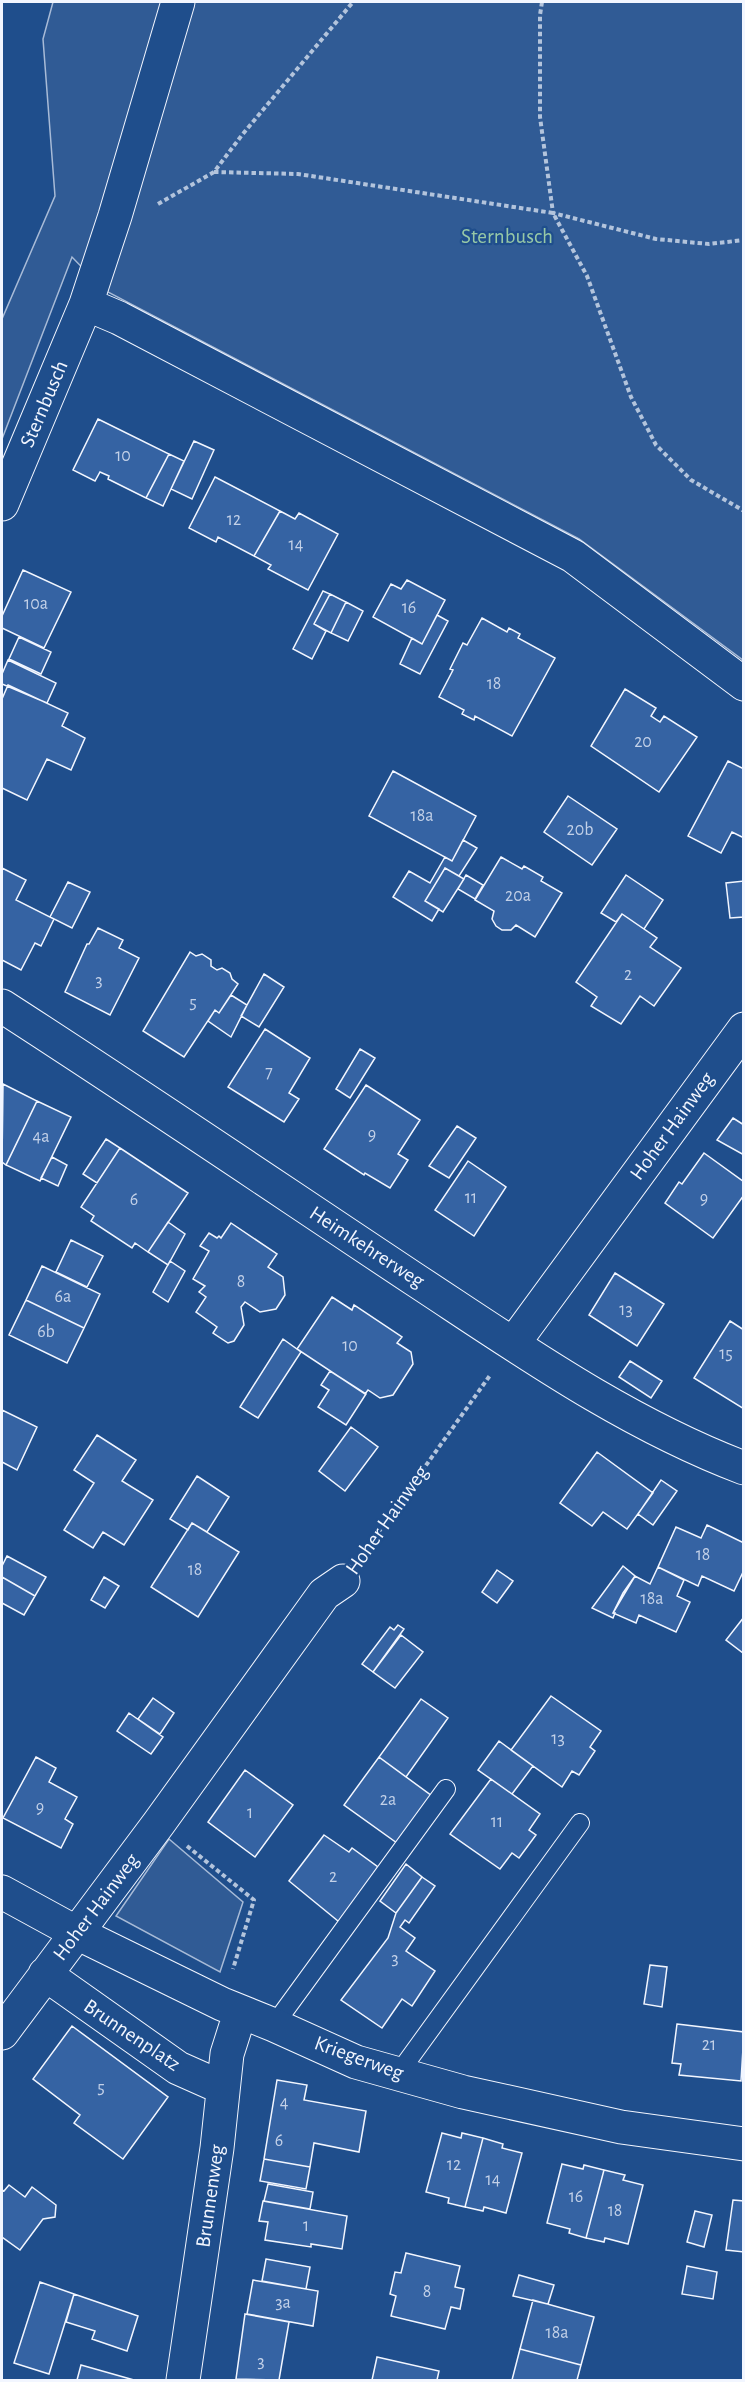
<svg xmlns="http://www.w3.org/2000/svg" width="745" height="2382" font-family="'Alegreya Sans',sans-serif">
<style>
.built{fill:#305b95;stroke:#a8bbd7;stroke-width:1.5}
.building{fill:#3563a3;stroke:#f2f6ff;stroke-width:1.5}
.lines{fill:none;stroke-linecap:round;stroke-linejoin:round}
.lane-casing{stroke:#f2f6ff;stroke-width:20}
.street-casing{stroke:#f2f6ff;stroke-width:35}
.path{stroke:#b3c4dc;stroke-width:4;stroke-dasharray:4.5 3;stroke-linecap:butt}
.lane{stroke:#1f4e8c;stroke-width:18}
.street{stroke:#1f4e8c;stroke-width:33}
.labels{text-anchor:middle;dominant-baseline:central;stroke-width:4.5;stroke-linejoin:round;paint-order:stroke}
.number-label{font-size:18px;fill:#c3d1e8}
.park-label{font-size:21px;fill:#97c8a6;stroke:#1f4e8c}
.street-label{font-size:21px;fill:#f2f6ff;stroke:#1f4e8c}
</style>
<rect width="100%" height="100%" fill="#1f4e8c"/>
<!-- built -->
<path class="built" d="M53 2H743V660L579 539 104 290 72 257 2 439V319L55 196 43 39Z
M169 1839 243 1902 220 1972 116 1916Z"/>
<!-- building -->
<path class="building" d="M98 419 169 454 146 498 108 479 109 476 100 472 95 481 73 470Z
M194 441 214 450 192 499 171 489Z
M169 454 184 461 163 506 146 498Z
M215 477 280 511 254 556 218 537 216 542 189 528Z
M280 511 295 519 299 513 338 534 308 590 268 569 271 565 254 556Z
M23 570 71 592 44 648 2 628V616Z
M407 580 445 600 422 644 373 617 391 584 401 589Z
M323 591 330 594 314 624 326 631 312 659 293 649Z
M330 594 346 602 331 633 314 624Z
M346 602 363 611 348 641 331 633Z
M437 615 448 621 420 674 400 664 412 638 422 644Z
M482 618 507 632 509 628 520 634 518 638 555 658 512 736 475 716 474 720 462 714 464 710 439 697 453 670 450 669 463 643 467 645Z
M19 637 51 652 41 674 9 659Z
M8 660 56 683 47 703 2 684V674Z
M8 685 68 713 62 726 85 738 71 770 47 759 27 800 2 788V699Z
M625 689 656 708 651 716 660 722 664 716 697 737 659 792 591 746Z
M728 761 744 769V838L732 832 721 853 688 836Z
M393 771 476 816 452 861 369 816Z
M568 796 617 829 592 865 544 832Z
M463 840 477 848 459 876 445 868 425 901 439 909 432 921 393 897 409 871 430 883 445 857 452 861Z
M501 857 522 869 524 866 543 877 541 881 562 893 535 937 516 925 511 930H502L496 926 492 919 494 911 475 900Z
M2 868 26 880 16 900 54 919 41 946 35 943 21 970 2 960Z
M445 868 464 879 443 912 425 901Z
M466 875 483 885 475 899 458 889Z
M626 875 663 900 644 929 622 914 616 922 601 913Z
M744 881V917L730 918 726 883Z
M68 882 90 892 72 928 50 917Z
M622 914 657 938 650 947 681 968 654 1006 640 996 621 1024 591 1006 597 997 576 982Z
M98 928 123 940 119 948 139 958 110 1015 65 992 87 944H89Z
M190 952 196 956 202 954 211 960V966L217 970 222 968 230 973 232 979 238 984 219 1013 215 1010 184 1057 143 1031Z
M264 974 284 987 259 1027 241 1016Z
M231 995 247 1005 231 1037 208 1021 215 1010 219 1013Z
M265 1029 310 1058 289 1093 299 1099 284 1122 228 1087Z
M360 1049 375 1058 350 1098 336 1089Z
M3 1084 37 1101 6 1165 2 1162Z
M366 1085 420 1120 398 1154 408 1160 390 1188 365 1173 364 1175 324 1149Z
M37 1101 71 1117 40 1181 6 1165Z
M733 1118 744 1125V1155L717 1140Z
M457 1126 476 1138 449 1178 429 1166Z
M106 1139 120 1148 97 1183 83 1174Z
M120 1148 188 1193 148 1252 135 1243 132 1248 91 1221 94 1216 81 1207Z
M704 1153 744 1182V1195L713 1238 665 1203 679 1182 682 1184Z
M52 1157 67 1165 58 1186 41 1178Z
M468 1161 506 1187 474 1236 435 1210Z
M168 1222 185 1234 168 1265 148 1252Z
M231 1223 277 1254 268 1267 283 1277 285 1295 276 1309 260 1312 245 1302 241 1307 244 1325 234 1341 228 1343 213 1333 217 1327 196 1312 206 1297 199 1292 205 1286 193 1279 209 1251 200 1246 209 1233 217 1238 219 1236 221 1238Z
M71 1240 103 1256 87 1287 56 1272Z
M170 1261 185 1271 168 1302 153 1292Z
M42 1266 100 1294 84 1328 26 1300Z
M615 1273 664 1304 637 1346 589 1315Z
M332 1297 352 1310 354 1305 402 1337 397 1343 411 1352 413 1364 393 1395 380 1398 368 1390 365 1394 297 1349Z
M26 1300 84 1328 67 1363 9 1335Z
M730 1321 744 1330V1409L694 1378Z
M283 1339 301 1352 258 1418 240 1407Z
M630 1361 662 1381 651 1398 619 1377Z
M330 1371 366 1394 346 1425 318 1407 329 1390 321 1385Z
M2 1410 37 1427 17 1470 2 1462Z
M351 1427 378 1447 345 1491 319 1471Z
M97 1435 136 1460 122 1481 153 1500 124 1545 103 1532 93 1548 64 1530 94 1483 74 1470Z
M597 1452 653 1493 627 1529 603 1512 592 1526 560 1503Z
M197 1476 229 1497 207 1532 192 1523 188 1530 170 1519Z
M661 1480 677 1491 653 1525 638 1514Z
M192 1523 239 1552 198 1617 151 1587Z
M707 1525 744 1543V1570L734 1591 702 1576 698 1586 658 1567 676 1527 701 1538Z
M7 1556 46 1577 35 1596 2 1577V1566Z
M623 1566 635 1576 623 1593 613 1613H615L613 1618 592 1608Z
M658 1567 684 1580 677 1596 690 1602 676 1632 639 1615 636 1623 613 1613 635 1576 650 1584Z
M497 1570 513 1581 497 1603 482 1592Z
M2 1577 35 1596 24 1615 2 1603Z
M104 1577 119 1586 105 1608 91 1600Z
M744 1617V1652L743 1653 726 1640Z
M398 1625 404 1629 373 1672 362 1664 390 1627 394 1630Z
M401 1635 423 1652 395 1688 373 1672Z
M551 1696 601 1731 590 1747 595 1751 579 1775 572 1771 562 1787 511 1750Z
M153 1698 174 1713 160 1734 138 1719Z
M421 1699 448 1718 406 1777 379 1757Z
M129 1713 163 1737 151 1754 117 1731Z
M499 1741 533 1766 512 1794 478 1770Z
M36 1757 56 1768 49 1782 77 1797 65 1819 73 1824 61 1848 3 1818Z
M379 1757 432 1796 397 1843 344 1805Z
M245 1770 293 1805 255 1857 208 1822Z
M491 1779 540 1814 529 1830 536 1835 519 1858 512 1853 500 1869 450 1834Z
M324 1835 349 1852 352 1848 378 1867 342 1920 338 1921 289 1881Z
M406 1864 422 1877 396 1913 380 1901Z
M422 1877 435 1886 409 1923 405 1920 400 1927 415 1938 406 1951 435 1971 412 2006 402 1999 382 2028 341 2000 388 1938 396 1913Z
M650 1965 667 1967 662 2007 644 2004Z
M677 2024 744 2032 741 2081 679 2075 681 2064 672 2063Z
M72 2026 168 2097 123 2159 74 2123 80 2115 33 2079Z
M277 2080 307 2085 304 2100 366 2111 359 2152 314 2143 310 2167 264 2159Z
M442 2133 461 2138 462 2133 483 2138 465 2207 448 2203 449 2198 426 2192Z
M483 2138 503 2144 502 2148 522 2153 506 2213 484 2207 483 2211 465 2207Z
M264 2159 310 2167 306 2189 260 2181Z
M562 2164 583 2169 584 2165 604 2170 586 2238 569 2233 570 2229 547 2223Z
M604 2170 625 2175 623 2180 643 2185 628 2244 605 2238 604 2242 586 2238Z
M268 2184 313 2192 310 2209 264 2201Z
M9 2185 25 2197 32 2187 56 2205 55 2217 43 2219 20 2250 2 2237V2190L4 2191Z
M733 2200 744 2201V2252L726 2250Z
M263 2201 347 2216 342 2249 311 2244V2247L265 2240 268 2222 259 2221Z
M695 2211 712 2215 704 2247 687 2242Z
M406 2253 460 2266 455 2287 464 2289 460 2309 451 2307 445 2329 391 2316 396 2296 390 2294 395 2272 401 2273Z
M266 2259 310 2267 306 2289 262 2281Z
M687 2266 717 2272 713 2299 682 2294Z
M519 2275 554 2285 548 2304 513 2296Z
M253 2280 318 2291 313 2326 247 2314Z
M40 2282 74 2294 49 2374 14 2363Z
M74 2294 138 2316 127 2351 92 2339 95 2331 66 2322Z
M533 2300 594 2317 581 2365 520 2349Z
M245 2314 289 2322 279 2380 236 2379Z
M520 2349 581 2365 577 2380H512Z
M377 2357 439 2371 437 2380H372Z
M81 2365 134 2380H77Z"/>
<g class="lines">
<!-- lane casing -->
<g class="lane-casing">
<path id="lane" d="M274 2025 446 1789
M398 2074 580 1823"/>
</g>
<!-- street casing -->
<g class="street-casing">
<path id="street" d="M86 304 119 318 573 556 744 684
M2 504 86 304 115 216 178 2
M2 1006C140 1095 277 1188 414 1279 519 1348 625 1423 744 1468
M513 1344 744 1029
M2 1892 77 1933 222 2004 274 2025 356 2062 463 2092 621 2127 744 2144
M45 1974 178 2068 223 2088
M2 2033 159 1823 324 1594 343 1581
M183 2380 217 2148 227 2054 240 2013"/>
</g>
<!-- path -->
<path class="path" d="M542 2 540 15V117L553 213 656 239 709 244 744 240
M214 172 298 174 553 213 587 276 631 397 656 445 691 480 744 511
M158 204 214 172 242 135 353 2
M365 1551 491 1374
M187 1846 254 1900 233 1969"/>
<!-- lane -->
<use href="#lane" class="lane"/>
<!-- street -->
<use href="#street" class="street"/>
</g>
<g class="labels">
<!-- number labels -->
<g class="number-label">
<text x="123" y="456">10</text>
<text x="234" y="520">12</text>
<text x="296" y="545">14</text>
<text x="36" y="604">10a</text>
<text x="409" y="608">16</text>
<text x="494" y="684">18</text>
<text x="643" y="742">20</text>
<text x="422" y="816">18a</text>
<text x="580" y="830">20b</text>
<text x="518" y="896">20a</text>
<text x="628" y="975">2</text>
<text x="99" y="981">3</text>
<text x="193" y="1003">5</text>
<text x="269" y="1073">7</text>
<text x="372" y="1135">9</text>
<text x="41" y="1137">4a</text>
<text x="471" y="1198">11</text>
<text x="704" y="1199">9</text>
<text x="134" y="1200">6</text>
<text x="241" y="1282">8</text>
<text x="63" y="1297">6a</text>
<text x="626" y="1310">13</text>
<text x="46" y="1332">6b</text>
<text x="350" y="1346">10</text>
<text x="726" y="1354">15</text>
<text x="703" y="1555">18</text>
<text x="195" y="1570">18</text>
<text x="652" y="1599">18a</text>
<text x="558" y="1739">13</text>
<text x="388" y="1800">2a</text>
<text x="40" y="1808">9</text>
<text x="250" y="1813">1</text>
<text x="497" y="1822">11</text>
<text x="333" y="1877">2</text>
<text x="395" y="1959">3</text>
<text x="709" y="2045">21</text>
<text x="101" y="2088">5</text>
<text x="284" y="2103">4</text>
<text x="279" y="2141">6</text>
<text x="454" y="2165">12</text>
<text x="493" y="2180">14</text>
<text x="576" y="2197">16</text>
<text x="615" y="2211">18</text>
<text x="306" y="2226">1</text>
<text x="427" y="2292">8</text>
<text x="283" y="2303">3a</text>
<text x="557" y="2333">18a</text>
<text x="261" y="2362">3</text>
</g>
<!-- park labels -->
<g class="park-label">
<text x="507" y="236">Sternbusch</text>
</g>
<!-- street labels -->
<g class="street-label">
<text transform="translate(44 404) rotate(-67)">Sternbusch</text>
<text transform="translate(672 1126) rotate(-54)">Hoher Hainweg</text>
<text transform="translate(367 1247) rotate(33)">Heimkehrerweg</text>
<text transform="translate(387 1520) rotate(-55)">Hoher Hainweg</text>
<text transform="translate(96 1907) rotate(-53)">Hoher Hainweg</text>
<text transform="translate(132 2035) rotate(34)">Brunnenplatz</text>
<text transform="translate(359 2058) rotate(20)">Kriegerweg</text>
<text transform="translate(210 2196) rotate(-82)">Brunnenweg</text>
</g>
</g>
<!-- border -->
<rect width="745" height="2382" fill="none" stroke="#f2f6ff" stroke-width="6"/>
</svg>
